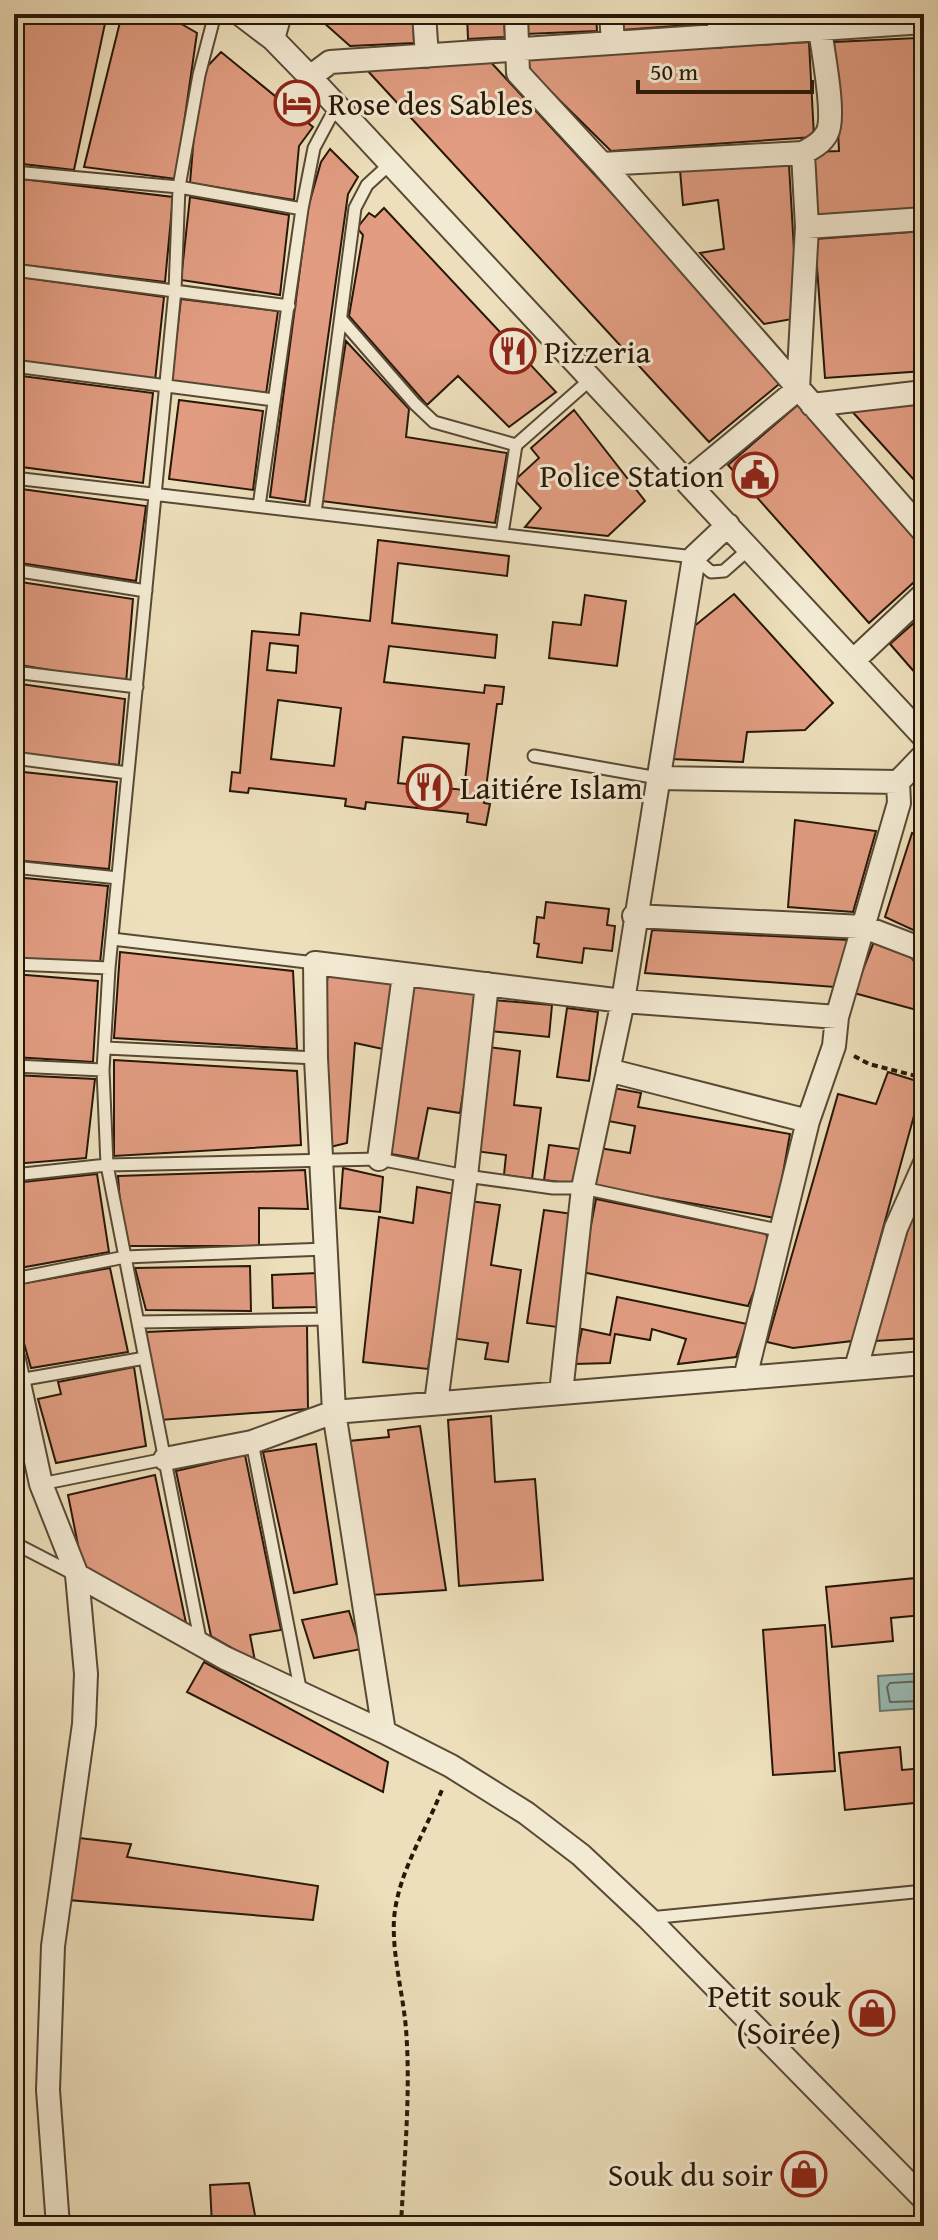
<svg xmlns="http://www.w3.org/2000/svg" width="938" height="2240" font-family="'Gentium Book Plus',serif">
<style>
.water{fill:#9abcb6;stroke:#6c7a70;stroke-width:2}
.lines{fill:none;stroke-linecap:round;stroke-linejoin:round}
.shore{stroke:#606a5e;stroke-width:2}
.building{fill:#e19c81;stroke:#271707;stroke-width:2;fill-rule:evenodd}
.service-casing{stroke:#584934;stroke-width:15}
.minor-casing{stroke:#584934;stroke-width:26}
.path{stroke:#271707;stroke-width:4;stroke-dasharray:6 4;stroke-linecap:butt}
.service{stroke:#f3ead3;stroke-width:11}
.minor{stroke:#f3ead3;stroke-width:22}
.labels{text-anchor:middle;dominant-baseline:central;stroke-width:6;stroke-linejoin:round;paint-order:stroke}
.poi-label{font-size:32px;fill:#271707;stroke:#f3ead3;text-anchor:start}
</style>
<rect width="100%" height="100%" fill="#eddfbb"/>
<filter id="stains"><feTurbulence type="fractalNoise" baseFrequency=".0025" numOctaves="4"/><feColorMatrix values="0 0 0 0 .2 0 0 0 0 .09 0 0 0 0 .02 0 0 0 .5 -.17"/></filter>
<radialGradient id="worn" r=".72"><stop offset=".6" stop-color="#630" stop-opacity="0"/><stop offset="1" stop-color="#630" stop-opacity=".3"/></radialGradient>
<!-- water -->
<path class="water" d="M924 1673V1708L880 1711 878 1676Z"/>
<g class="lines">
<!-- shore -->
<path class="shore" d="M924 1681 890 1683 887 1687 890 1702 924 1701"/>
</g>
<!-- building -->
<path class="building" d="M17 14H107L74 170 14 163V26Z
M122 14H164L197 33 176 179 84 167Z
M314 14H413L414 43 350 46Z
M434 14H504L505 37 468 39 467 14Z
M524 14H596L597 31 525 34Z
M620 14H702L703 24 621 30Z
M724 14H811V20L725 25Z
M829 14H910L829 20Z
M917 38 924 211 814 216 811 152 839 151 834 42Z
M809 42 814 137 611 151 530 71 528 58Z
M221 52 313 127 299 146 294 200 190 183 199 75Z
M487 58 784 380 709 442 366 69Z
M330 149 358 177 348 194 305 502 270 497 308 208 321 162Z
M789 165 798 318 764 324 700 253 724 249 718 200 683 205 680 170Z
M14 178 173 197 165 282 14 264Z
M190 197 289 215 280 295 181 280Z
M384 208 556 392 509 427 458 376 427 405 349 316 363 235 357 228 369 213 375 217Z
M924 231V371L825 378 815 239Z
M14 276 164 297 155 381 14 361Z
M181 299 278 311 266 394 171 382Z
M346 341 409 409 406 437 507 453 495 523 321 501Z
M14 375 153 393 143 483 14 466Z
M179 400 263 411 253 490 169 479Z
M924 402V491L849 408Z
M800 403 924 549V573L869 623 728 465Z
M574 410 645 501 608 536 525 527 541 508 515 480 539 458 531 448Z
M14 488 146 506 136 581 14 562Z
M378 540 509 556 507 576 398 563 392 623 497 635 495 658 389 646 384 682 484 693 485 685 504 687 502 704H497L484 803 490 804 486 825 467 822 468 814 366 802 365 809 345 806 346 799 249 788 248 793 230 791 232 772 240 773 252 631 299 635 301 613 370 621ZM270 643 298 646 296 673 267 670ZM278 700 341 708 334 766 271 759ZM403 737 469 744 464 790 398 783Z
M14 581 133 599 126 683 14 664Z
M734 594 833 703 805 730 747 732 743 762 671 759 687 632Z
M585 595 626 601 617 666 549 658 553 622 581 625Z
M924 614V683L890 644Z
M14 683 125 699 119 765 14 753Z
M14 771 117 782 109 869 14 860Z
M795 820 876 831 853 912 788 907Z
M912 833 924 838V935L885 917Z
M14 877 108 886 100 963 14 958Z
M546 902 609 909 607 925 615 926 612 951 584 948 582 963 537 957 539 944 534 943 537 917 544 918Z
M652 930 849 940 835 987 645 973Z
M875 939 914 954 924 989V1012L854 993Z
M120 952 293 971 297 1049 114 1038Z
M14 974 98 981 93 1062 14 1057Z
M328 974 393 983 383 1049 355 1043 347 1143 330 1147 318 1049Z
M409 985 479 993 460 1113 428 1108 418 1159 386 1153Z
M493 1000 552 1005 549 1037 490 1031Z
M567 1008 598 1012 589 1081 557 1077Z
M488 1047 520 1051 514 1105 541 1108 532 1179 504 1175 506 1155 475 1151Z
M114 1060 297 1071 301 1145 114 1156Z
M888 1072 923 1083 852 1341 793 1348 767 1342 838 1094 876 1104Z
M14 1075 95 1079 86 1158 14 1164Z
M608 1087 641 1093 638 1107 790 1134 775 1218 592 1186 599 1148 630 1153 635 1126 603 1120Z
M549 1145 580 1149 575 1184 544 1180Z
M343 1168 383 1177 380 1212 340 1208Z
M305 1170 308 1209 259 1208V1246H123L118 1176Z
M97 1174 109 1252 14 1269V1183Z
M417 1187 455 1194 428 1369 363 1362 379 1217 413 1223Z
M924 1198V1338L875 1341 917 1199Z
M596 1199 766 1234 771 1249 748 1306 582 1272Z
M470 1201 500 1205 491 1265 521 1270 508 1362 485 1359 488 1343 450 1338Z
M544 1210 573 1214 557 1327 527 1323Z
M250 1266 251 1311 146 1310 135 1268Z
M110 1268 128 1352 31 1368 14 1308V1285Z
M317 1273 318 1307 273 1308 272 1275Z
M617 1297 747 1324 736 1357 678 1364 686 1339 652 1329 650 1340 615 1334 610 1363 575 1364 582 1329 610 1335Z
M307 1325 308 1409 160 1420 146 1332Z
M134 1367 146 1446 56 1463 38 1399 61 1394 58 1382Z
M491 1416 495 1482 535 1479 543 1580 459 1586 448 1420Z
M420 1426 446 1590 371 1595 349 1441 389 1437 388 1430Z
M316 1444 337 1584 294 1593 263 1452Z
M245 1455 281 1630 250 1635 255 1661 211 1636 176 1471Z
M155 1475 186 1623 83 1570 68 1495Z
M924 1569V1629L923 1615 891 1618 893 1641 832 1647 826 1587 915 1578 914 1570Z
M349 1611 361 1649 314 1658 302 1620Z
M825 1625 835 1771 773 1775 763 1630Z
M204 1662 388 1762 383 1792 187 1692Z
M900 1747 902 1770 924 1768V1802L845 1810 839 1753Z
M79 1838 131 1844 127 1857 318 1886 313 1920 68 1900Z
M249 2183 257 2226H212L210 2185Z"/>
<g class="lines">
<!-- service casing -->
<g class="service-casing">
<path id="service" d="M14 172 179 187 302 209
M14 270 289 306
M341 319 415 404 434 422 516 445 591 379
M14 366 274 400
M14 478 694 557 711 572 724 571 749 549
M259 506 302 209 314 148 330 118 340 109
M315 513 355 208 367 185 391 163
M502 534 516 445
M14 570 146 591
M14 672 137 687
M534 756 658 778
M14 758 128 773
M14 867 118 878
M112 939 315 963
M14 964 109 968
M106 1048 316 1058
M14 1066 103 1070
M14 1175 107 1165 379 1159 466 1176 553 1188H583L782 1231
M14 1279 125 1257 326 1249
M138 1322 329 1319
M19 1380 145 1358
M252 1442 301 1693
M41 1484 165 1459
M14 1543 74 1574
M201 1644 107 1165 103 1070 109 968 175 290 179 187 199 75 215 14
M649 1918 924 1891"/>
</g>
<!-- minor casing -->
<g class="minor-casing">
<path id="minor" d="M240 14 273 39 310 77 924 737
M424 14 427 56
M516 14 518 73 602 164 924 532
M611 14 613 43
M718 14 720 36
M273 39 280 14
M310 77 330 62 924 22
M602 164 803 153C812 148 822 143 827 133 837 115 820 39 818 14
M807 227 924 219
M812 405 924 392
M687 481 798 389 807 227 803 153
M854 660 924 594
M658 778 898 782
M634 916 864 927 919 948 924 955
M608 1070 808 1121
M379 1159 404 975
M14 1360 41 1484 77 1575 86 1674 84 1724 53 1946 48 2090 58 2226
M856 1368 896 1228 924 1165
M745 1378 808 1121 834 1046 837 1017 899 803 898 782 924 755
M561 1393 583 1188 623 1001 694 557 728 525
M436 1403 466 1176 487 984
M165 1459 252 1442 334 1412 924 1363
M77 1575 225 1658 384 1732 451 1766 526 1813 581 1855 648 1918 924 2199
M384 1732 334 1412 316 1058 315 963 623 1001 837 1017"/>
</g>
<!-- path -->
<path class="path" d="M854 1056 869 1064 924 1078
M401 2226C404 2161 411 2094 406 2029 403 1993 392 1955 394 1919 398 1871 427 1830 443 1787"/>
<!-- service -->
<use href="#service" class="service"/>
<!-- minor -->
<use href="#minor" class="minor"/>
</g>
<!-- icons -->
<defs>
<g id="hotel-ring" transform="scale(2.3)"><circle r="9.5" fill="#f3ead3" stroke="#8f2418" stroke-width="1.5"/><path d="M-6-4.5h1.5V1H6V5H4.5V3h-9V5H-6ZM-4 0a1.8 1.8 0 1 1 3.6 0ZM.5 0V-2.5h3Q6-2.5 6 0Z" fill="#8f2418"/></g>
<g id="restaurant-ring" transform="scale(2.3)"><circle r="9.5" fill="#f3ead3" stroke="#8f2418" stroke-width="1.5"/><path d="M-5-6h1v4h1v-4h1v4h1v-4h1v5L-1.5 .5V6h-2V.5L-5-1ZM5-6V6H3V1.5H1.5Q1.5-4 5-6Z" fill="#8f2418"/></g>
<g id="civic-ring" transform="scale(2.3)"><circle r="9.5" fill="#f3ead3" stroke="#8f2418" stroke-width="1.5"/><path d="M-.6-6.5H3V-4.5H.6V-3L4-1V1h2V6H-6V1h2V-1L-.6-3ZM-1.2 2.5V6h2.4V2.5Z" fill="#8f2418"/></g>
<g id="shop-ring" transform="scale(2.3)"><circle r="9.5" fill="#f3ead3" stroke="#8f2418" stroke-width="1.5"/><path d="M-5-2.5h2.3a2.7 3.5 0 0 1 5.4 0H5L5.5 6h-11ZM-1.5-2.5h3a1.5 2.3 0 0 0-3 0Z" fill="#8f2418"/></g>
</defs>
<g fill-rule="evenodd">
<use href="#hotel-ring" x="297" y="103"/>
<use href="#restaurant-ring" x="513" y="351"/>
<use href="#civic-ring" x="755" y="475"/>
<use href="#restaurant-ring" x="429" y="787"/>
<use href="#shop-ring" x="872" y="2013"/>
<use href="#shop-ring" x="804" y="2174"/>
</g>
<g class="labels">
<!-- poi labels -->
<g class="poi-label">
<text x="328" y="103">Rose des Sables</text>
<text x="544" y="351">Pizzeria</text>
<text x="724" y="475" text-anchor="end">Police Station</text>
<text x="460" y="787">Laitiére Islam</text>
<text x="841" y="1995" text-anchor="end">Petit souk<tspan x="841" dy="37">(Soirée)</tspan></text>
<text x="773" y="2174" text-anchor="end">Souk du soir</text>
</g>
</g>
<!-- margin -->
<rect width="938" height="2240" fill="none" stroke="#eddfbb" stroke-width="48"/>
<rect x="16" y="16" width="906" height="2208" fill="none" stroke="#271707" stroke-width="4"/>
<rect x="24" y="24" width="890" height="2192" fill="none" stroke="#271707" stroke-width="2"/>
<!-- scale -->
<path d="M638 80v12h174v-12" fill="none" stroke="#271707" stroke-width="4"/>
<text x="650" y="80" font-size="24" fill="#271707" stroke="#f3ead3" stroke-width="6" paint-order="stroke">50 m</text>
<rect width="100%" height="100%" filter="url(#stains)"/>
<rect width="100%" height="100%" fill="url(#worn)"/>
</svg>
